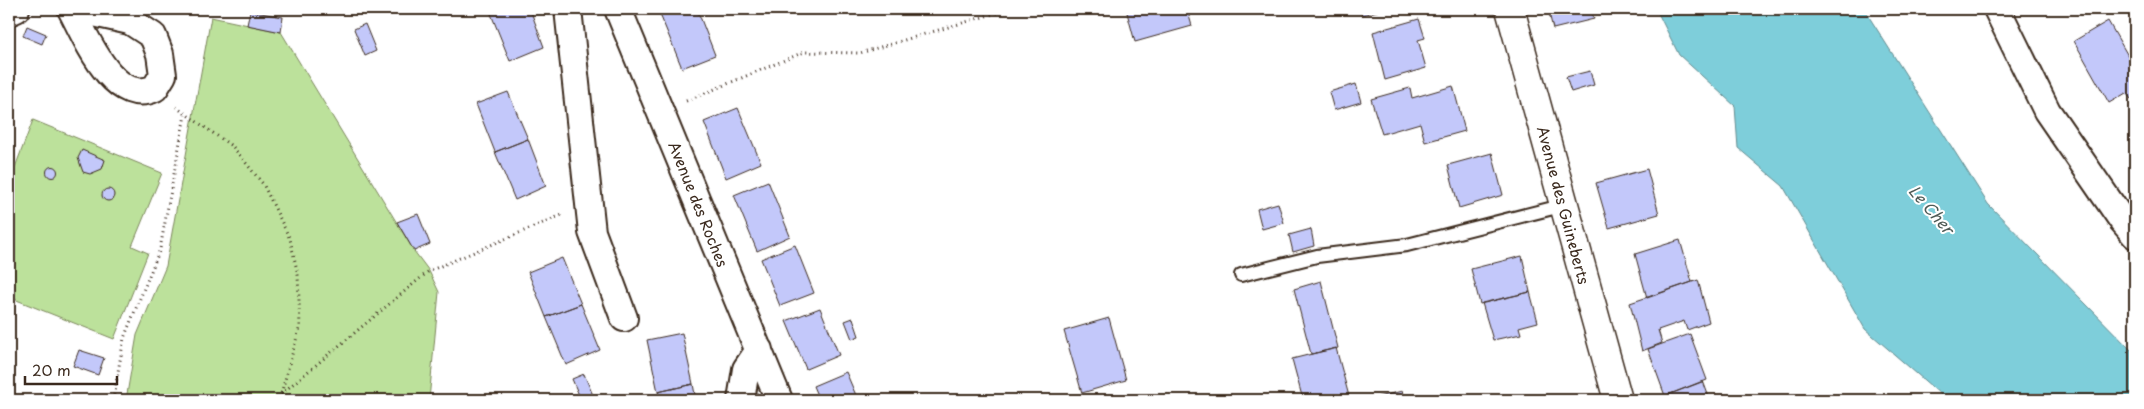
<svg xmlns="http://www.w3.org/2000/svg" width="2144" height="409" font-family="'Playpen Sans',sans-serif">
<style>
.green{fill:#bce19b;stroke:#7c865c}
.water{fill:#7eceda;stroke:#638c8f}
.building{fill:#c3c8fa;stroke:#3b2a1e}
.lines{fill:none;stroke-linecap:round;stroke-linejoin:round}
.lane-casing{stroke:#3b2a1e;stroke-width:16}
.street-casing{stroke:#3b2a1e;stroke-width:30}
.secondary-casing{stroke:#3b2a1e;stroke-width:31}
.path{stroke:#3b2a1e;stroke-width:3;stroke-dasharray:1 4;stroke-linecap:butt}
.lane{stroke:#fff;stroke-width:12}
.street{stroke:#fff;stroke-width:26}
.secondary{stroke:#fff;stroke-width:28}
.labels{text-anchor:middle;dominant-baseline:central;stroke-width:4;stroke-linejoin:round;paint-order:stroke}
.street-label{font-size:15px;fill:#3b2a1e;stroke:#fff}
.water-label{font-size:16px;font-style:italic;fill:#4f5b56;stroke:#fff}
</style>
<rect width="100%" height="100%" fill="#fff"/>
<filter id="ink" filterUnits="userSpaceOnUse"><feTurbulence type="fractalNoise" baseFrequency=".02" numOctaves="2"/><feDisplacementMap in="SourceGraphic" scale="10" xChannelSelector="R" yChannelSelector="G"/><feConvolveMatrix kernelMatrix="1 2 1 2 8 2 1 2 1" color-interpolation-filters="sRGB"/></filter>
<g filter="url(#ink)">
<!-- green -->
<path class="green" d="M211 17 281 32 414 251 429 271 439 292 429 400H126L137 335 166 266Z
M33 120 162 173 132 246 148 253 114 339 9 297V183Z"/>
<!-- water -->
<path class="water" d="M1656 9H1864L1988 204 2135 354V400H1947L1865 329 1783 186 1738 148 1735 106 1679 55Z"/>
<!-- building -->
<path class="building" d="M489 9H530L544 47 510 61Z
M666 9H697L715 55 682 68 659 12Z
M1126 9H1187L1192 26 1135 42Z
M1360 9H1384L1362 15Z
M1548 9H1591L1594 19 1553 29Z
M250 11 283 17 281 32 247 25Z
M1419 19 1425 38 1418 40 1426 68 1385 80 1373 32Z
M2108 21 2135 68V97L2131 99 2126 93 2109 103 2074 41Z
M365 24 376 51 365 56 354 29Z
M27 26 46 34 42 44 23 36Z
M1590 71 1594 85 1571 92 1566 77Z
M1356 84 1361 102 1334 110 1329 92Z
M1453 86 1465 131 1425 142 1420 123 1382 134 1371 99 1410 88 1412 98Z
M508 92 528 139 495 152 476 104Z
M738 108 761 163 726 178 704 122Z
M528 139 546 186 515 200 495 152Z
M82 150 105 160 102 169 90 174 83 172 78 158Z
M1492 153 1503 195 1459 208 1448 165Z
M46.5 172a5.5 5.5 0 1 1 11 0a5.5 5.5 0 1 1-11 0Z
M1647 169 1659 214 1609 228 1596 183Z
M768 181 790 236 757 251 734 195Z
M102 195a6 6 0 1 1 12 0a6 6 0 1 1-12 0Z
M1278 203 1284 223 1262 229 1257 209Z
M418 214 430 244 414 251 397 222Z
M1311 229 1314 246 1293 252 1289 235Z
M1680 240 1692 282 1647 298 1635 254Z
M795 245 814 293 780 306 761 259Z
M1522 256 1530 292 1480 304 1471 269Z
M562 258 581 304 546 317 528 272Z
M1698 280 1709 322 1687 330 1684 321 1658 330 1662 343 1642 351 1630 303Z
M1321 281 1338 348 1311 354 1294 289Z
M1530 292 1538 322 1519 327 1521 334 1493 340 1482 303Z
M581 304 600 350 566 365 546 317Z
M820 308 839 355 806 369 786 321Z
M853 318 859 336 852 339 845 321Z
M1109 318 1126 380 1082 393 1064 331Z
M682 333 693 384 658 392 647 340Z
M1690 334 1707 380 1665 396 1648 349Z
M1336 348 1350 400H1303L1292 359Z
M79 350 104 358 98 375 73 366Z
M846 372 858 400H819L813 386Z
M584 374 595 400H581L572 379Z
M1703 381 1710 400H1667L1665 396Z
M693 384 696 400H660L658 392Z
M1402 391 1405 400H1379L1378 397Z"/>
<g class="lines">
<!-- lane casing -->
<g class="lane-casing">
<path id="lane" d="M1241 275 1317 256 1407 245 1565 205"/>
</g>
<!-- street casing -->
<g class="street-casing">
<path id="street" d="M71 9C86 37 114 108 155 88L163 75 160 54 153 36 130 21 76 9
M568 9 592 232 624 318
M618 9 779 400
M1997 9 2047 111 2122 220 2135 235
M9 12 16 9
M741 400 746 369 759 350"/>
</g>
<!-- secondary casing -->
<g class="secondary-casing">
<path id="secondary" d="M1510 9 1618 400"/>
</g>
<!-- path -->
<path class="path" d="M686 101 804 52 860 53 1010 9
M176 107 233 147 263 184 290 239 298 275 300 326 281 394 277 400
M281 394 429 271 562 215
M113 400 124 338 160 249 185 115"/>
<!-- lane -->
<use href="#lane" class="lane"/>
<!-- street -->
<use href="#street" class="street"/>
<!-- secondary -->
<use href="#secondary" class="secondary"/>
</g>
</g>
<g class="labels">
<!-- street labels -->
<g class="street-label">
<text transform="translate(699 204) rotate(68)">Avenue des Roches</text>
<text transform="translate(1564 205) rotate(75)">Avenue des Guineberts</text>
</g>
<!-- water labels -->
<g class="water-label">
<text transform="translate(1932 209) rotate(49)">Le Cher</text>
</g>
</g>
<!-- margin -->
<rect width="2144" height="409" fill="none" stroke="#fff" stroke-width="30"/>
<rect x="15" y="15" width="2114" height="379" fill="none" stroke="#3b2a1e" stroke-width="2" filter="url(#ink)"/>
<!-- scale -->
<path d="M25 376v8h92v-8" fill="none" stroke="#3b2a1e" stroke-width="2.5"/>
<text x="32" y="376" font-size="15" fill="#3b2a1e" stroke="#ffffff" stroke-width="4" paint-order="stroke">20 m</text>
</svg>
